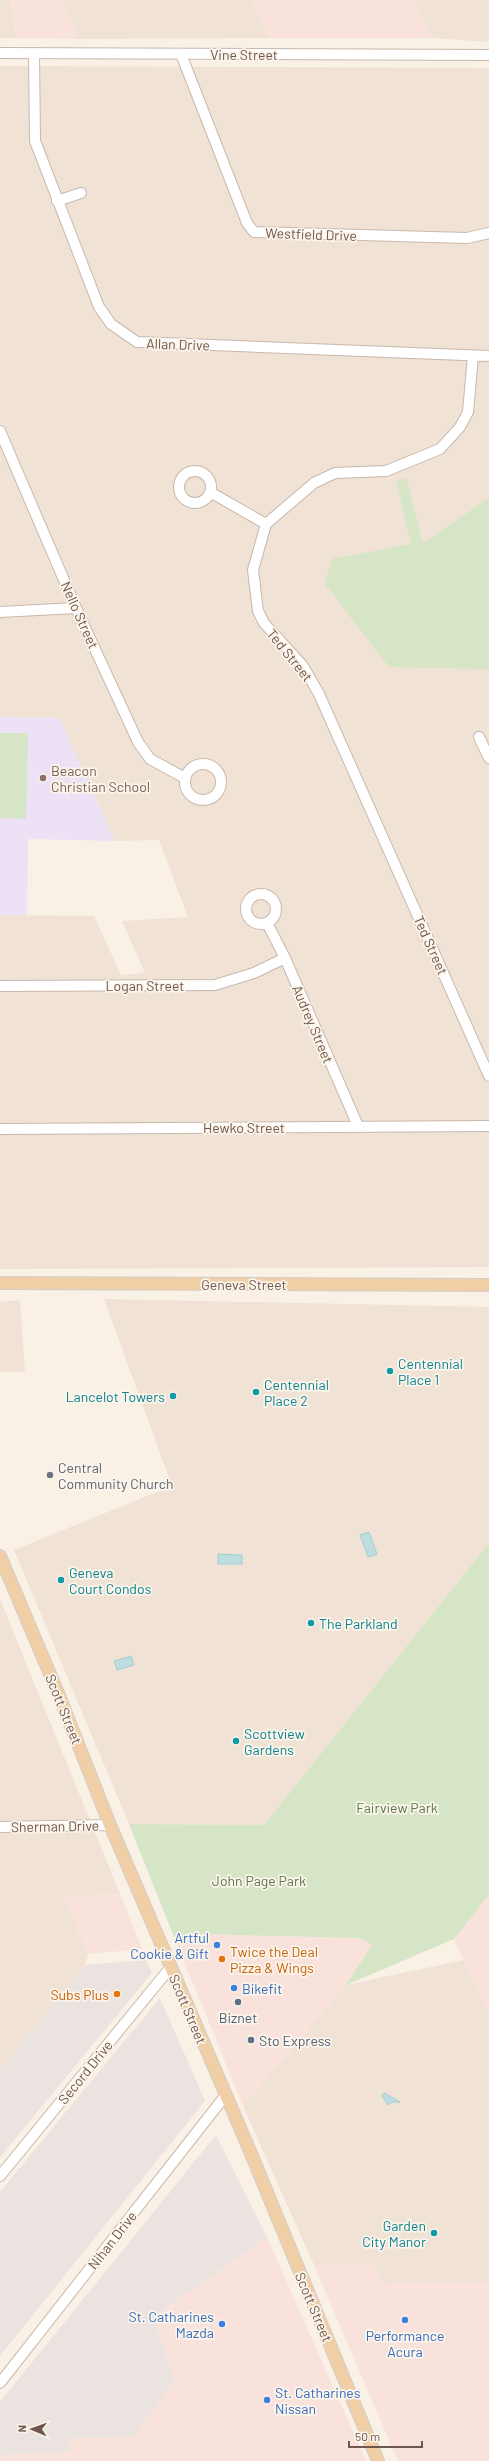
<svg xmlns="http://www.w3.org/2000/svg" width="489" height="2461" font-family="Barlow,sans-serif">
<style>
.residential{fill:#f0e2d5}
.commercial{fill:#f8e2db}
.industrial{fill:#eae3df}
.education{fill:#ede2f5}
.green{fill:#d5e5c6}
.water{fill:#bddde0;stroke:#a4cdd1}
.lines{fill:none;stroke-linecap:round;stroke-linejoin:round}
.minor-casing{stroke:#c9b8ad;stroke-width:12}
.major-casing{stroke:#d4cdca;stroke-width:14}
.minor{stroke:#fff;stroke-width:10}
.major{stroke:#f0cfa6;stroke-width:12}
.education-dot{fill:#8d6e63;stroke:#fcf5eb;stroke-width:1.5}
.culture-dot{fill:#0f9aa8;stroke:#fcf5eb;stroke-width:1.5}
.worship-dot{fill:#6b7280;stroke:#fcf5eb;stroke-width:1.5}
.shop-dot{fill:#3f7fe0;stroke:#fcf5eb;stroke-width:1.5}
.food-dot{fill:#e8710a;stroke:#fcf5eb;stroke-width:1.5}
.service-dot{fill:#5c6f8a;stroke:#fcf5eb;stroke-width:1.5}
.labels{text-anchor:middle;dominant-baseline:central;stroke-width:3.5;stroke-linejoin:round;paint-order:stroke}
.street-label{font-size:14px;fill:#6f574e;stroke:#fcf5eb}
.education-label{font-size:14px;fill:#785e54;stroke:#fcf5eb;text-anchor:start}
.culture-label{font-size:14px;fill:#0d838f;stroke:#fcf5eb;text-anchor:start}
.worship-label{font-size:14px;fill:#5b616d;stroke:#fcf5eb;text-anchor:start}
.park-label{font-size:14px;fill:#5b794b;stroke:#fcf5eb}
.shop-label{font-size:14px;fill:#366cbe;stroke:#fcf5eb;text-anchor:end}
.food-label{font-size:14px;fill:#c56008;stroke:#fcf5eb;text-anchor:start}
.service-label{font-size:14px;fill:#4e5e75;stroke:#fcf5eb}
</style>
<rect width="100%" height="100%" fill="#f9f0e6"/>
<!-- residential -->
<path class="residential" d="M0 0H10L17 38H0Z
M63 0H250L270 38 77 39Z
M412 0H489V42L433 38Z
M0 66 489 68V1267L0 1269V915L94 916 121 975 145 973 122 921 188 917 159 840 115 841 59 718 0 717Z
M104 1299 489 1307V1543L264 1825 129 1824 14 1550 172 1486Z
M20 1300 25 1372H0V1302Z
M0 1599 120 1894 64 1896 88 1954 85 1965 0 2071Z
M464 1960 489 2016V2282L382 2283 372 2263 314 2265 243 2106 346 1985Z"/>
<!-- commercial -->
<path class="commercial" d="M10 0H63L77 39 17 38Z
M250 0H412L433 38H270Z
M120 1894 142 1949 88 1954 64 1896Z
M489 1895V2016L454 1939Z
M193 1934 360 1938 372 1945 346 1985 243 2106 174 1937Z
M267 2237 366 2461H0V2455L69 2452 70 2438 133 2437 175 2380 153 2317Z
M372 2263 382 2283 489 2282V2461H398L314 2265Z"/>
<!-- industrial -->
<path class="industrial" d="M146 1960 152 1973 0 2157V2071L85 1965Z
M160 1998 205 2101 0 2356V2192Z
M216 2135 267 2237 153 2317 175 2380 133 2437 70 2438 69 2452 0 2455V2402Z"/>
<!-- education -->
<path class="education" d="M0 717 59 718 115 841 28 839 27 915H0Z"/>
<!-- green -->
<path class="green" d="M406 478 423 543 489 498V669L389 667 325 584 332 559 411 544 396 481Z
M0 733H28L26 819 0 818Z
M489 1543V1895L454 1939 346 1985 372 1945 360 1938 193 1934 174 1937 129 1824 264 1825Z"/>
<!-- water -->
<path class="water" d="M369 1532 377 1554 368 1557 360 1535Z
M218 1554 242 1555V1564H218Z
M131 1656 134 1665 117 1670 114 1661Z
M384 2093 400 2102H392L388 2105 382 2096Z"/>
<g class="lines">
<!-- minor casing -->
<g class="minor-casing">
<path id="minor" d="M0 53 489 55
M34 53 35 141 99 307 111 324 137 342 489 356
M181 54 247 223 254 232 467 238 489 233
M57 201 81 193
M473 356 468 412 460 427 440 449 386 471 335 473 314 483 266 524 253 570 258 611 264 623 303 666 319 694 489 1076
M0 431 76 608 138 742 150 759 185 778
M179 487a16 16 0 1 1 32 0a16 16 0 1 1-32 0Z
M210 492 266 524
M0 612 76 608
M479 737 489 758
M185 782a18 18 0 1 1 36 0a18 18 0 1 1-36 0Z
M246 909a15 15 0 1 1 30 0a15 15 0 1 1-30 0Z
M267 923 285 958 358 1126
M0 986 215 985 254 973 285 958
M0 1129 489 1126
M0 1827 110 1825
M0 2176 170 1968
M0 2383 225 2096"/>
</g>
<!-- major casing -->
<g class="major-casing">
<path id="major" d="M0 1283 489 1285
M0 1556 58 1693 110 1825 247 2144 378 2461"/>
</g>
<!-- minor -->
<use href="#minor" class="minor"/>
<!-- major -->
<use href="#major" class="major"/>
</g>
<!-- markers -->
<circle class="education-dot" cx="43" cy="778" r="4"/>
<g class="culture-dot">
<circle cx="390" cy="1371" r="4"/>
<circle cx="256" cy="1392" r="4"/>
<circle cx="173" cy="1396" r="4"/>
<circle cx="61" cy="1580" r="4"/>
<circle cx="311" cy="1623" r="4"/>
<circle cx="236" cy="1741" r="4"/>
<circle cx="434" cy="2233" r="4"/>
</g>
<circle class="worship-dot" cx="50" cy="1475" r="4"/>
<g class="shop-dot">
<circle cx="217" cy="1945" r="4"/>
<circle cx="234" cy="1988" r="4"/>
<circle cx="405" cy="2320" r="4"/>
<circle cx="222" cy="2324" r="4"/>
<circle cx="267" cy="2400" r="4"/>
</g>
<g class="food-dot">
<circle cx="222" cy="1959" r="4"/>
<circle cx="117" cy="1994" r="4"/>
</g>
<g class="service-dot">
<circle cx="238" cy="2002" r="4"/>
<circle cx="251" cy="2040" r="4"/>
</g>
<g class="labels">
<!-- street labels -->
<g class="street-label">
<text x="244" y="54">Vine Street</text>
<text transform="translate(311 234) rotate(2)">Westfield Drive</text>
<text transform="translate(178 344) rotate(2)">Allan Drive</text>
<text transform="translate(80 615) rotate(66)">Nello Street</text>
<text transform="translate(290 655) rotate(51)">Ted Street</text>
<text transform="translate(431 945) rotate(66)">Ted Street</text>
<text x="145" y="985">Logan Street</text>
<text transform="translate(313 1024) rotate(67)">Audrey Street</text>
<text x="244" y="1127">Hewko Street</text>
<text x="244" y="1284">Geneva Street</text>
<text transform="translate(64 1709) rotate(68)">Scott Street</text>
<text transform="translate(55 1826) rotate(-1)">Sherman Drive</text>
<text transform="translate(188 2009) rotate(67)">Scott Street</text>
<text transform="translate(85 2072) rotate(-51)">Secord Drive</text>
<text transform="translate(112 2240) rotate(-52)">Nihan Drive</text>
<text transform="translate(314 2307) rotate(67)">Scott Street</text>
</g>
<!-- education labels -->
<g class="education-label">
<text x="51" y="770">Beacon<tspan x="51" dy="16">Christian School</tspan></text>
</g>
<!-- culture labels -->
<g class="culture-label">
<text x="398" y="1363">Centennial<tspan x="398" dy="16">Place 1</tspan></text>
<text x="264" y="1384">Centennial<tspan x="264" dy="16">Place 2</tspan></text>
<text x="165" y="1396" text-anchor="end">Lancelot Towers</text>
<text x="69" y="1572">Geneva<tspan x="69" dy="16">Court Condos</tspan></text>
<text x="319" y="1623">The Parkland</text>
<text x="244" y="1733">Scottview<tspan x="244" dy="16">Gardens</tspan></text>
<text x="426" y="2225" text-anchor="end">Garden<tspan x="426" dy="16">City Manor</tspan></text>
</g>
<!-- worship labels -->
<g class="worship-label">
<text x="58" y="1467">Central<tspan x="58" dy="16">Community Church</tspan></text>
</g>
<!-- park labels -->
<g class="park-label">
<text x="397" y="1807">Fairview Park</text>
<text x="259" y="1880">John Page Park</text>
</g>
<!-- shop labels -->
<g class="shop-label">
<text x="209" y="1937">Artful<tspan x="209" dy="16">Cookie &amp; Gift</tspan></text>
<text x="242" y="1988" text-anchor="start">Bikefit</text>
<text x="214" y="2316">St. Catharines<tspan x="214" dy="16">Mazda</tspan></text>
<text x="405" y="2335" text-anchor="middle">Performance<tspan x="405" dy="16">Acura</tspan></text>
<text x="275" y="2392" text-anchor="start">St. Catharines<tspan x="275" dy="16">Nissan</tspan></text>
</g>
<!-- food labels -->
<g class="food-label">
<text x="230" y="1951">Twice the Deal<tspan x="230" dy="16">Pizza &amp; Wings</tspan></text>
<text x="109" y="1994" text-anchor="end">Subs Plus</text>
</g>
<!-- service labels -->
<g class="service-label">
<text x="238" y="2017">Biznet</text>
<text x="259" y="2040" text-anchor="start">Sto Express</text>
</g>
</g>
<!-- north arrow -->
<g transform="translate(32 2429) rotate(272)" stroke="#fcf5eb" stroke-width="3" paint-order="stroke">
<path d="M0-3L7 15L0 10L-7 15Z" fill="#6f574e"/>
<text y="-6" font-size="11" font-weight="bold" text-anchor="middle" fill="#6f574e">N</text>
</g>
<!-- scale -->
<path d="M349 2441v6h73v-6" fill="none" stroke="#6f574e" stroke-width="2"/>
<text x="355" y="2441" font-size="12" fill="#6f574e" stroke="#fcf5eb" stroke-width="3" paint-order="stroke">50 m</text>
</svg>
